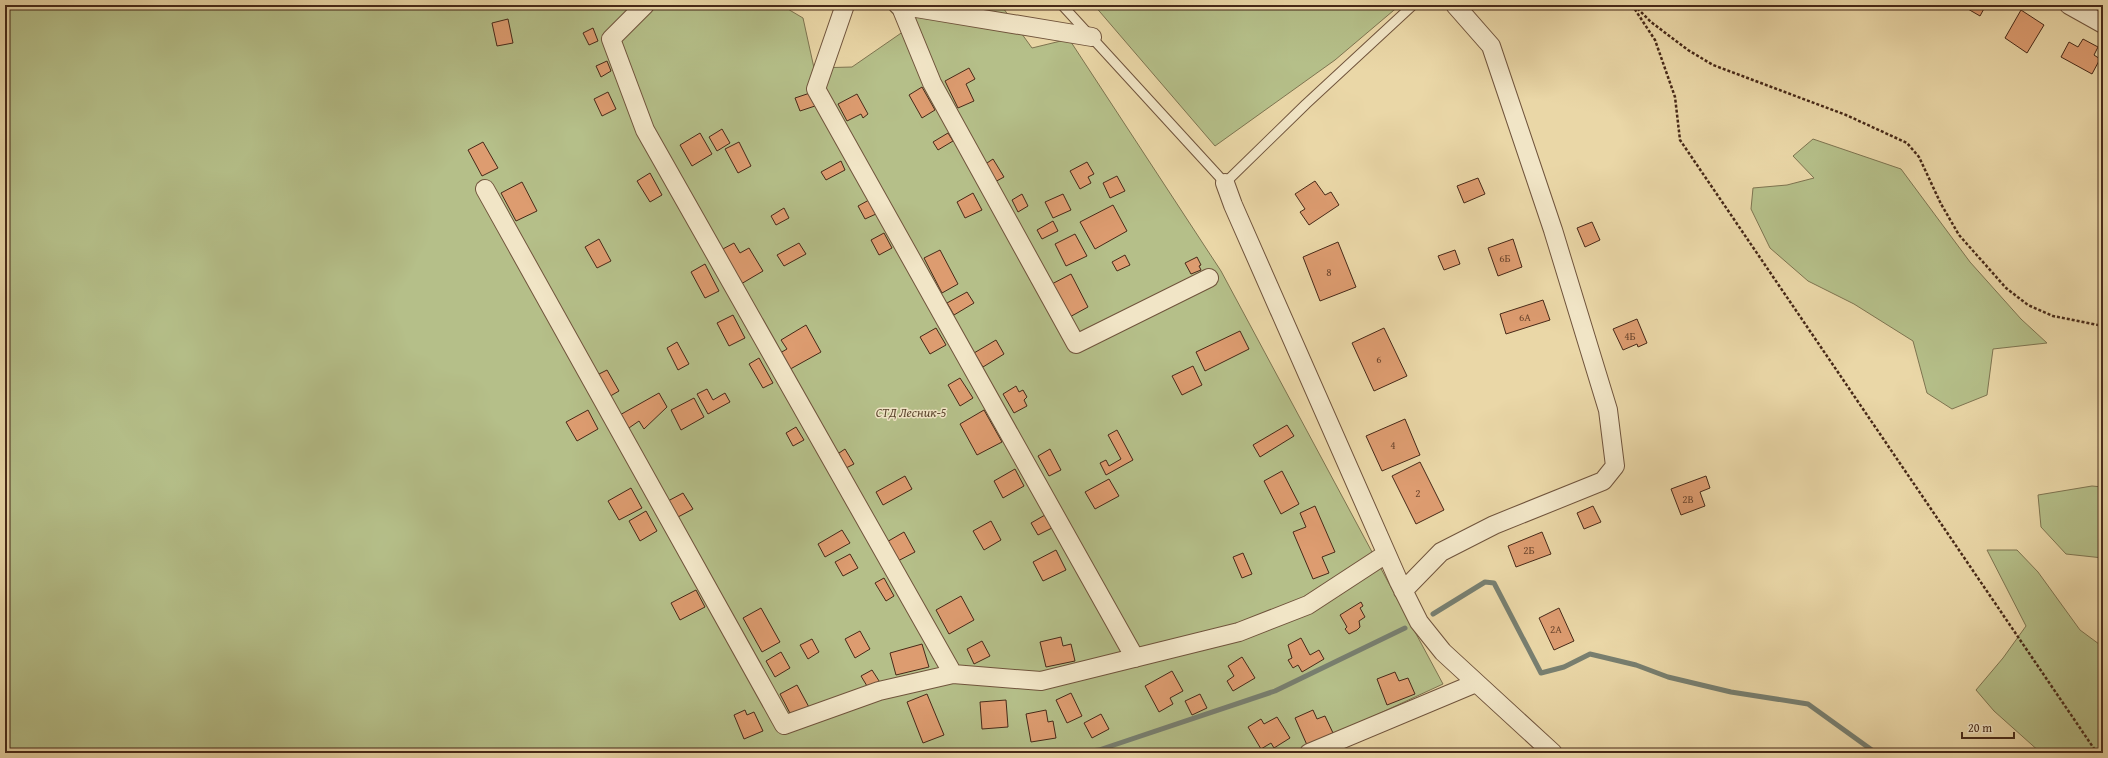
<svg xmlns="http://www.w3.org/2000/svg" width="2108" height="758" font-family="'Gentium Book Plus',serif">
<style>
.green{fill:#b5bf89;stroke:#7e7450}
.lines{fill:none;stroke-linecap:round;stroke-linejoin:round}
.stream{stroke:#787f70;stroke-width:5}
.building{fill:#dd9c70;stroke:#472918}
.lane-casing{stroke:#70543c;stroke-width:11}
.street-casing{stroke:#70543c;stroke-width:20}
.path{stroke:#472918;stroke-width:2.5;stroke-dasharray:3 2;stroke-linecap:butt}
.lane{stroke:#f1e5c6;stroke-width:9}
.street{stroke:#f1e5c6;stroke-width:18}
.labels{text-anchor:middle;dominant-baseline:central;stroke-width:3;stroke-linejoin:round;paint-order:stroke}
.number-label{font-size:11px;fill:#6c462e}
.park-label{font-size:13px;font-style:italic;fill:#5d472f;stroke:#f1e5c6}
</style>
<rect width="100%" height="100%" fill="#ead7a7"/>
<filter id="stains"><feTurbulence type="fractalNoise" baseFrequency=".005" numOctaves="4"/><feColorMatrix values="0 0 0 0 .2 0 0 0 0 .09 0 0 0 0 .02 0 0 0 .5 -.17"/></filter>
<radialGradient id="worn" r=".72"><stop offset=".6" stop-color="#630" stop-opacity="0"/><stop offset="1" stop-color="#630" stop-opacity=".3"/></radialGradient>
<!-- green -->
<path class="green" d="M5 5H781L803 18 814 68 852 67 907 29 885 5H1001L1032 48 1069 39 1221 271 1443 684 1294 753H5Z
M1094 5H1400L1335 60 1215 146Z
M1813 139 1901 169 1970 262 2021 319 2047 343 1993 349 1987 395 1952 409 1927 393 1913 341 1854 304 1808 281 1770 248 1751 209 1753 188 1787 185 1814 178 1793 156Z
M2092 486 2103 487V558L2066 554 2041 527 2038 495Z
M1987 550H2017L2038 572 2080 630 2103 647V753H2041L1994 711 1976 690 2003 658 2026 626Z"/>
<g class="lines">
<!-- stream -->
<path class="stream" d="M1433 614 1485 582 1494 583 1541 673 1564 667 1590 654 1636 665 1668 677 1731 692 1808 704 1876 753
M1074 753 1099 750 1275 691 1405 628"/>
</g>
<!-- building -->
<path class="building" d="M1961 5H1986L1980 16Z
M2021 10 2044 25 2027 53 2005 38Z
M508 19 513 43 497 46 492 23Z
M593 28 598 41 589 45 583 33Z
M2083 39 2098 47 2094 55 2100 59 2092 74 2061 57 2069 42 2078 47Z
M607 61 611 71 601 77 596 66Z
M969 68 975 79 966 84 974 101 958 108 945 81Z
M922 87 935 110 922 118 909 95Z
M608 92 616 109 602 116 594 99Z
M810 93 815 106 800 111 795 98Z
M857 94 868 114 863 118 861 114 847 121 838 104Z
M722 129 730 143 717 151 709 137Z
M700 133 712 154 692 166 680 145Z
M948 133 953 141 938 150 933 142Z
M483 142 498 168 482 176 468 150Z
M739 142 751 166 738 173 725 149Z
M993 159 1004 177 991 184 981 167Z
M841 161 845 170 826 180 821 172Z
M1087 162 1094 174 1088 177 1091 183 1080 189 1070 171Z
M650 173 662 195 650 202 637 181Z
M1117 176 1125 191 1110 198 1103 183Z
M1478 178 1485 194 1464 203 1457 186Z
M1315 181 1325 195 1331 192 1339 205 1309 225 1300 212 1305 209 1295 194Z
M522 182 537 211 516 221 501 193Z
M973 193 982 210 965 218 957 202Z
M1022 194 1028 206 1018 212 1012 200Z
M1063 194 1071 210 1053 218 1045 202Z
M869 200 876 214 865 219 858 206Z
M1113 205 1127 231 1095 249 1080 222Z
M784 208 789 218 776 225 771 216Z
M1053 221 1058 231 1042 239 1037 230Z
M1592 222 1600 240 1585 247 1577 228Z
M884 233 892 248 879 255 871 240Z
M1075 234 1087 256 1066 266 1055 244Z
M599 239 611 261 597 268 585 247Z
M1513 239 1522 267 1498 276 1488 248Z
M1338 242 1356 287 1320 301 1303 257Z
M734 243 740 253 749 248 763 271 741 284 721 250Z
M799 243 806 254 784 266 777 255Z
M940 250 958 284 942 293 924 258Z
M1455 250 1460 264 1444 270 1438 256Z
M1125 255 1130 265 1117 271 1112 262Z
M1197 257 1201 265 1199 266 1201 270 1191 274 1185 263Z
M705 264 719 291 705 298 691 272Z
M1071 274 1088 307 1066 319 1048 286Z
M967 292 974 303 954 315 947 303Z
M1543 300 1550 320 1506 334 1500 314Z
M733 315 745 338 729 346 717 323Z
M1637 319 1647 343 1638 347 1637 344 1623 350 1613 329Z
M806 325 821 352 785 372 775 356 787 349 781 340Z
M936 328 946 345 930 354 920 337Z
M1384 328 1407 376 1374 391 1352 343Z
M1240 331 1249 349 1205 371 1196 352Z
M996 340 1004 354 983 367 974 353Z
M677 342 689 364 678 370 667 348Z
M759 358 773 383 763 388 749 364Z
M1193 366 1202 385 1182 395 1172 376Z
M607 370 619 391 607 398 595 376Z
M960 378 973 398 960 406 948 385Z
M1016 386 1019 392 1023 390 1027 397 1024 400 1027 406 1014 413 1003 394Z
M707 389 713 400 725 393 730 402 708 414 697 394Z
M659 393 667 407 644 429 639 421 626 430 618 416Z
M694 398 704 417 681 430 671 410Z
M588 410 598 429 577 441 566 422Z
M984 410 1002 442 977 455 960 424Z
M1405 419 1420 455 1382 471 1366 436Z
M1287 425 1294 436 1260 457 1253 445Z
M796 427 804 440 793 446 786 433Z
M1117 430 1133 460 1106 475 1100 463 1106 460 1109 466 1121 459 1108 435Z
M845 449 854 464 844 469 836 455Z
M1050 449 1061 470 1049 476 1038 456Z
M1420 462 1444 510 1416 524 1392 476Z
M1015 469 1024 486 1003 498 994 481Z
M1282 471 1299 504 1281 514 1264 481Z
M905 476 912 489 883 505 876 492Z
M1706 476 1710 488 1700 492 1705 506 1681 515 1671 489Z
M1109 479 1119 496 1095 509 1085 492Z
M631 488 642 508 619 520 608 501Z
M683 493 693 509 678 517 668 501Z
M1315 506 1335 552 1322 557 1329 573 1313 579 1293 532 1306 527 1300 513Z
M1593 506 1601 522 1584 529 1577 513Z
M646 511 657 531 640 541 629 521Z
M1045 515 1052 528 1038 535 1031 523Z
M991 521 1001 540 984 550 973 531Z
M842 530 850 543 825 557 818 544Z
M904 532 915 552 896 562 885 543Z
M1542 532 1551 554 1516 567 1508 546Z
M1056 550 1066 570 1043 581 1033 562Z
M1243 553 1252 574 1242 578 1233 557Z
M850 554 858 568 843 576 835 562Z
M884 578 894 596 886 601 875 583Z
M696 590 705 607 680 620 671 603Z
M961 596 974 620 949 634 936 610Z
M1361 602 1363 606 1360 608 1365 617 1359 621 1360 627 1357 630 1349 634 1345 629 1347 627 1340 615Z
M761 608 780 642 762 652 743 618Z
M1559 608 1574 641 1554 650 1539 618Z
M860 631 870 649 855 658 845 639Z
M1061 637 1063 646 1071 644 1075 661 1046 667 1040 642Z
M1301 638 1310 655 1319 650 1324 659 1302 672 1298 665 1293 668 1288 660 1292 658 1288 645Z
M812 639 819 652 808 659 800 645Z
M982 641 990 656 974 664 967 649Z
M922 644 929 667 896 675 890 653Z
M781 652 790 668 775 677 766 661Z
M1242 657 1255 678 1233 691 1227 681 1234 676 1228 666Z
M872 670 881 684 870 691 861 676Z
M1172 671 1183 691 1170 698 1173 704 1159 712 1145 686Z
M1395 672 1399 681 1408 678 1415 694 1387 705 1377 679Z
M797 685 810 709 793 719 780 694Z
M1071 693 1082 716 1067 723 1056 700Z
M927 694 944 735 923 743 907 702Z
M1200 694 1207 708 1192 715 1185 701Z
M1006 700 1008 727 982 729 980 702Z
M745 710 747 715 754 712 763 731 744 739 734 715Z
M1046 710 1048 722 1053 721 1056 738 1031 742 1026 714Z
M1313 710 1317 719 1325 716 1333 733 1307 745 1295 718Z
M1101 714 1109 729 1092 738 1084 723Z
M1277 717 1290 738 1274 748 1271 743 1261 749 1248 727 1261 719 1264 724Z"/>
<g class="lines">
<!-- lane casing -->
<g class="lane-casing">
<path id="lane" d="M1062 5 1225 183 1306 104 1413 5"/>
</g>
<!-- street casing -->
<g class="street-casing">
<path id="street" d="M645 5 611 39 645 130 953 674 1041 681 1239 632 1308 605 1386 554
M845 5 816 89 1135 658
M898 5 1092 37
M900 5 932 83 1076 344 1209 278
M2069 5 2103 24
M1225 183 1233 205 1399 582 1419 622 1443 652 1553 753
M485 189 784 725 879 691 953 674
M1403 591 1441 552 1494 525 1603 481 1615 466 1608 410 1553 230 1491 46 1455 5
M1309 753 1476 683"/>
</g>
<!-- path -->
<path class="path" d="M1632 5 1655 40 1675 97 1680 140 2097 753
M1634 5 1651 22 1688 50 1713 65 1846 115 1907 143 1919 157 1941 204 1959 235 2006 288 2028 305 2053 316 2103 326"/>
<!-- lane -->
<use href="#lane" class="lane"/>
<!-- street -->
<use href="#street" class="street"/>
</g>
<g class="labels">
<!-- number labels -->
<g class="number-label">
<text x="1505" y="258">6Б</text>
<text x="1329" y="272">8</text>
<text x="1525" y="317">6А</text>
<text x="1630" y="336">4Б</text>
<text x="1379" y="359">6</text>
<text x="1393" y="445">4</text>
<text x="1418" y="493">2</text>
<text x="1688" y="499">2В</text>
<text x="1529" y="550">2Б</text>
<text x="1556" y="629">2А</text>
</g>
<!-- park labels -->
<g class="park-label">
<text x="911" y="412">СТД Лесник-5</text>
</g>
</g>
<!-- margin -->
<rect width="2108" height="758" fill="none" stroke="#ead7a7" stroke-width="20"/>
<rect x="6" y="6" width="2096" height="746" fill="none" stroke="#472918" stroke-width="2"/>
<rect x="10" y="10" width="2088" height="738" fill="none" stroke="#472918"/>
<!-- scale -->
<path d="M1962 732v6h52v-6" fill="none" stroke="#472918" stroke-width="2"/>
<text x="1968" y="732" font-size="12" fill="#472918" stroke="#f1e5c6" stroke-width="3" paint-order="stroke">20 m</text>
<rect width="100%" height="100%" filter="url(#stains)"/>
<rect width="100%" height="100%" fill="url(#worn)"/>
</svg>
